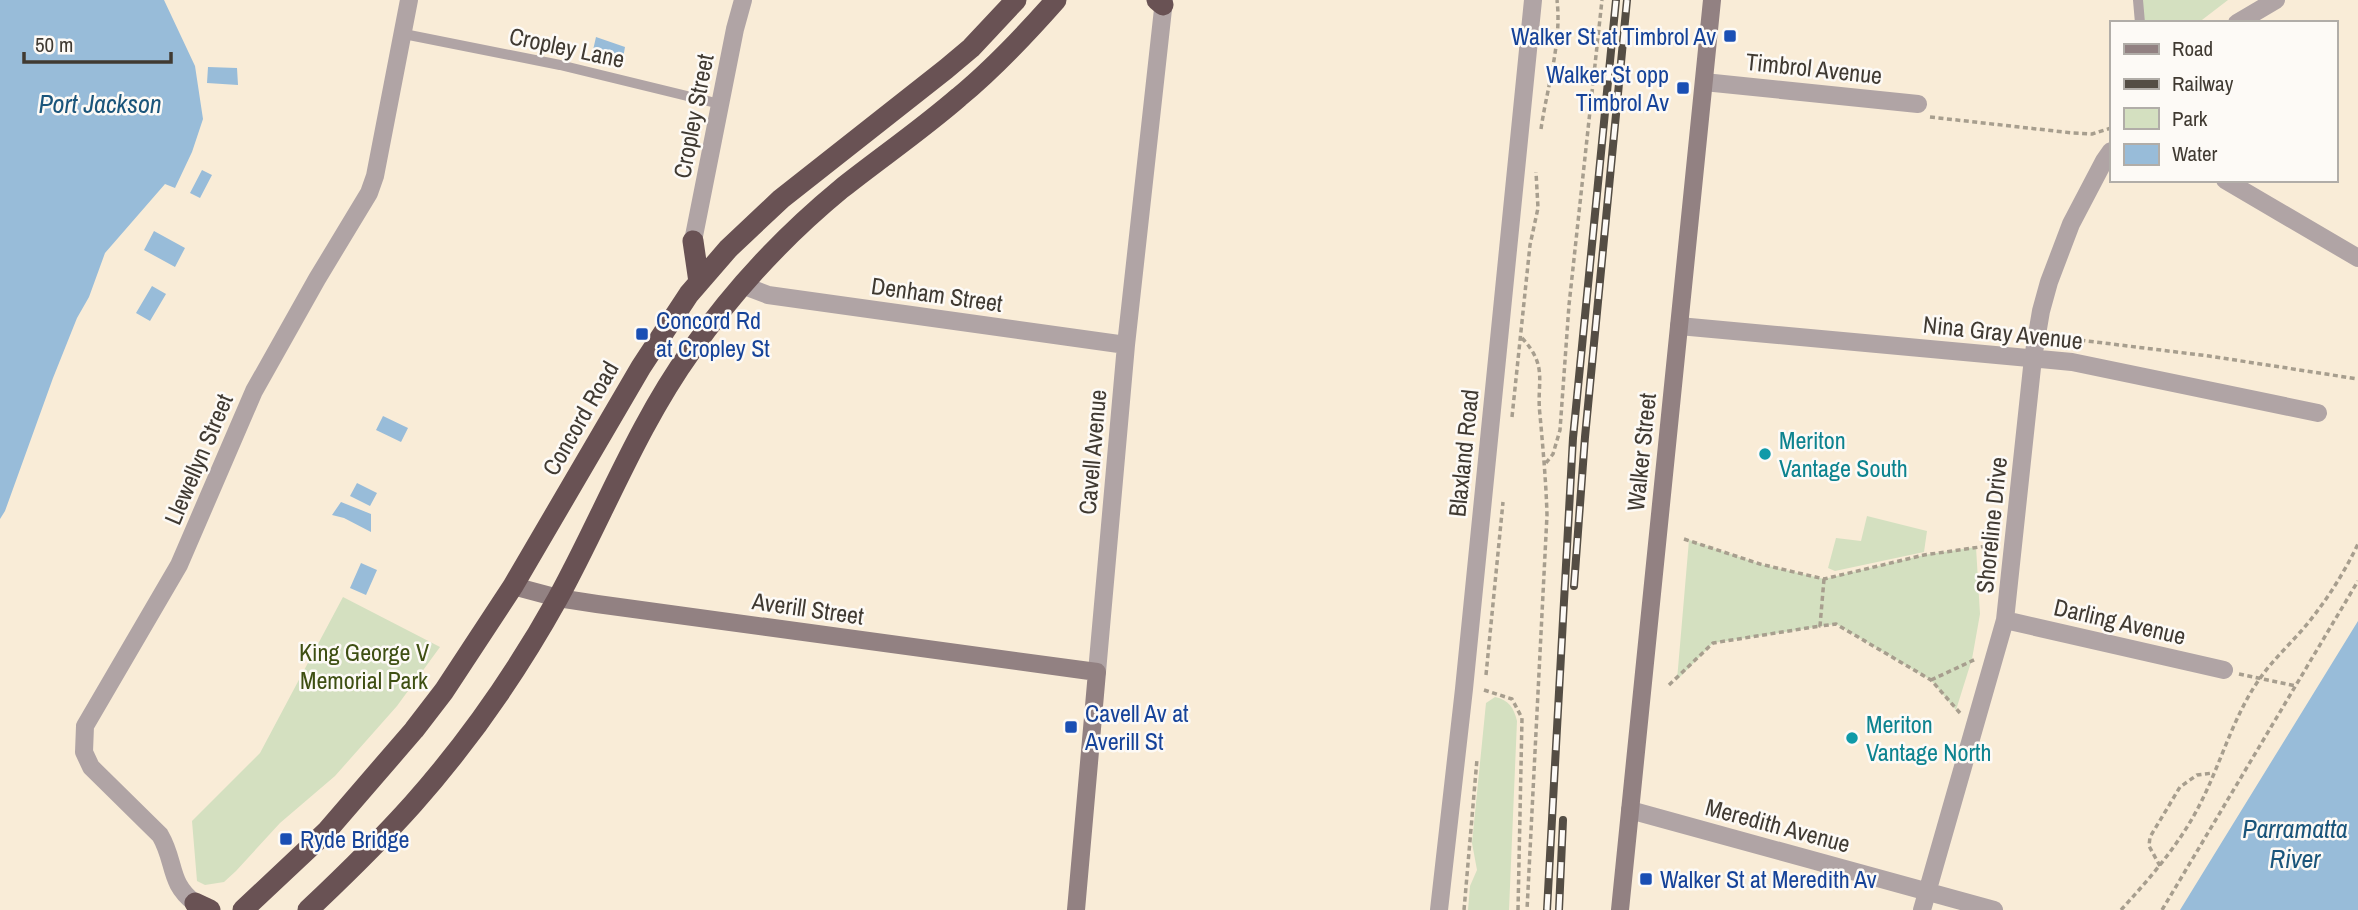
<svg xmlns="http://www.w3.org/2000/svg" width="2358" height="910" font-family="'Archivo Narrow',sans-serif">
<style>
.green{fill:#d4e0c0}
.water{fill:#98bcd9}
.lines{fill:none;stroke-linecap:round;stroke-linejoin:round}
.path{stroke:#a79e8e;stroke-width:3.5;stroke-dasharray:5 3.5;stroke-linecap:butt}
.lane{stroke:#b0a4a5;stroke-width:10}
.street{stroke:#b0a4a5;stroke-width:18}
.secondary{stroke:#928182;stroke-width:18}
.highway{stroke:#695254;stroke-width:21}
.rail-casing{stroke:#544d44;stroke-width:8}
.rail{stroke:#fdfaf6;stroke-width:5;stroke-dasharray:16;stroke-linecap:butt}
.transit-dot{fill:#1a4fb4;stroke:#fdfaf6;stroke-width:2.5}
.culture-dot{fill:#0f9aa8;stroke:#fdfaf6;stroke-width:2.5}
.labels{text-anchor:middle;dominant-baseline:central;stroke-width:5;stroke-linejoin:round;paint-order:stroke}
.transit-label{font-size:24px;fill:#164399;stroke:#fdfaf6;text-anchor:start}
.street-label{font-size:24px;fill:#403a32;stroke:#fdfaf6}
.culture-label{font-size:24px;fill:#0d838f;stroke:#fdfaf6;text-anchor:start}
.park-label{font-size:24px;fill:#3e4f12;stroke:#fdfaf6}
.water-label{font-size:26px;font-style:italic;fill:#1a557b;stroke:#fdfaf6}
</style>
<rect width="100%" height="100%" fill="#f9ecd7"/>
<!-- green -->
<path class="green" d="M2138 0H2228L2198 23H2140Z
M1867 516 1927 531 1924 552 1835 571 1828 568 1836 538 1861 541Z
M1689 540 1760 564 1824 579 1924 555 1976 547 1980 614 1972 659 1956 710 1931 680 1836 624 1713 643 1677 680Z
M343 597 440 647 397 706 335 776 280 823 236 871 224 882 205 885 197 881 192 821 260 753Z
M1495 697C1509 700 1514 708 1517 721L1509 910H1468L1470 886 1477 870 1472 843 1486 703Z"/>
<!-- water -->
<path class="water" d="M0 0H164L195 66 203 119 192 152 175 188 165 184 105 253 89 297 77 318 53 378 5 511 0 519Z
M596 37 625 47 622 64 591 59Z
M208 67 237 68 238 85 207 83Z
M202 170 212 175 200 198 190 193Z
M154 231 185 248 175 267 144 250Z
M152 286 166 294 150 321 136 313Z
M383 416 408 428 401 442 376 430Z
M357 483 377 493 370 506 350 496Z
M341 502 371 514V532L344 518 332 515Z
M361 563 377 570 366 595 350 588Z
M2358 621V910H2180Z"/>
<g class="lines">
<!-- path -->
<path class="path" d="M1930 117 2073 133 2092 134 2111 128
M1541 129C1547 87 1562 43 1557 0
M2055 337 2209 356 2358 379
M1522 338C1549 367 1536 382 1540 415 1543 449 1546 481 1547 515L1527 910
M1512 417 1530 245 1538 208 1536 172
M1546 463 1553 454 1560 430 1569 305 1602 0
M1684 539 1760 564 1824 579 1924 555 1994 545
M1824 579 1820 626 1836 624 1931 680 1960 713
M2239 674 2296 686
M1486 675 1503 502
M1931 680 1976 659
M1669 685 1713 643 1820 626
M1484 690 1512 699 1522 718 1518 910
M2160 866 2149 846 2150 837 2180 787 2197 775 2213 773
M1464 910 1477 759
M2121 910C2150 878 2178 846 2198 808 2220 767 2233 715 2261 677 2273 660 2289 645 2303 629 2325 603 2343 575 2358 544
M2162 910 2358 581"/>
<!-- lane -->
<path class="lane" d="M2138 0 2140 23
M404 34 560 65 720 104"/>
<!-- street -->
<path class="street" d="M2237 23 2276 0
M1704 82 1918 104
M2225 180 2358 258
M693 241 735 29 743 0
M742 285 768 295 1126 345
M1679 326 2072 362 2318 413
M2005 620 2224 670
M1097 672 1126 345 1164 0
M1630 810 1994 910
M195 903C168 883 176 862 160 835L91 767 84 752 85 726 179 565 254 391 317 279 369 193 375 176 409 0
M1439 910 1464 689 1533 0
M1922 910 2005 620 2033 358 2041 311 2049 282 2071 224 2104 161 2111 151"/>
<!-- secondary -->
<path class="secondary" d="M513 586 558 598 597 604 1097 672 1076 910
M1620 910 1712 0"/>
<!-- highway -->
<path class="highway" d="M1157 0 1163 5
M693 241 699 282
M195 903 210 910
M243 910 326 832 414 730 444 691 513 586 641 367 689 294 728 249 781 199 946 69 971 48 1016 0
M308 910C344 876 380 841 413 804 468 742 518 670 558 598 602 518 637 426 691 351 733 291 784 236 841 189 880 158 921 130 959 97 994 68 1026 34 1056 0"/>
<!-- rail casing -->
<g class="rail-casing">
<path id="rail" d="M1574 586 1585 437 1627 0
M1547 910 1573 438 1616 0
M1559 910 1563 820"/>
</g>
<!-- rail -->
<use href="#rail" class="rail"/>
</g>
<!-- markers -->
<g class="transit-dot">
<rect x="1723" y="29" width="14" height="14" rx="3.5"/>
<rect x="1676" y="81" width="14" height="14" rx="3.5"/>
<rect x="635" y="327" width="14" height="14" rx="3.5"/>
<rect x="1064" y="720" width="14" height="14" rx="3.5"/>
<rect x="279" y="832" width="14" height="14" rx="3.5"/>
<rect x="1639" y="872" width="14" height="14" rx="3.5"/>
</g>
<g class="culture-dot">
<circle cx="1765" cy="454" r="7"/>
<circle cx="1852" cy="738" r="7"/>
</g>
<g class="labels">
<!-- transit labels -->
<g class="transit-label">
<text x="1716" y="36" text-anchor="end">Walker St at Timbrol Av</text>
<text x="1669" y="74" text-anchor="end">Walker St opp<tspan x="1669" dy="28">Timbrol Av</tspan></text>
<text x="656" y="320">Concord Rd<tspan x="656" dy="28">at Cropley St</tspan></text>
<text x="1085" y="713">Cavell Av at<tspan x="1085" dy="28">Averill St</tspan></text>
<text x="300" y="839">Ryde Bridge</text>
<text x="1660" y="879">Walker St at Meredith Av</text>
</g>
<!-- street labels -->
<g class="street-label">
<text transform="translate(567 47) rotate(12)">Cropley Lane</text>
<text transform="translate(1814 68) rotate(6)">Timbrol Avenue</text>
<text transform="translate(693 116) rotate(-79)">Cropley Street</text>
<text transform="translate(937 294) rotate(8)">Denham Street</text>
<text transform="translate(2003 332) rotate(6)">Nina Gray Avenue</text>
<text transform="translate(580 418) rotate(-60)">Concord Road</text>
<text transform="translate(1092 452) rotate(-85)">Cavell Avenue</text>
<text transform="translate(1641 452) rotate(-84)">Walker Street</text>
<text transform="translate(1463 453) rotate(-84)">Blaxland Road</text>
<text transform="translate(198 459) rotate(-67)">Llewellyn Street</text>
<text transform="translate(1991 525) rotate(-84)">Shoreline Drive</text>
<text transform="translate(808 608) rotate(8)">Averill Street</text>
<text transform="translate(2120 621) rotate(13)">Darling Avenue</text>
<text transform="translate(1778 825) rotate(15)">Meredith Avenue</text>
</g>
<!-- culture labels -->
<g class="culture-label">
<text x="1779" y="440">Meriton<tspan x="1779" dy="28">Vantage South</tspan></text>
<text x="1866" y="724">Meriton<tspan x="1866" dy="28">Vantage North</tspan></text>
</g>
<!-- park labels -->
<g class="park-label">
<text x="364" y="652">King George V<tspan x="364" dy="28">Memorial Park</tspan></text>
</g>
<!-- water labels -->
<g class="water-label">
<text x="100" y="103">Port Jackson</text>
<text x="2295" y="828">Parramatta<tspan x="2295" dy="30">River</tspan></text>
</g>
</g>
<!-- legend -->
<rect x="2110" y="21" width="228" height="161" fill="#fdfaf6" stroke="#b1ada8" stroke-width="2"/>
<rect x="2124" y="44" width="35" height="10" fill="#928182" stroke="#b1ada8" stroke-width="2"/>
<text x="2172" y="56" font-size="21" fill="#403a32">Road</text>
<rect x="2124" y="79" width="35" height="10" fill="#544d44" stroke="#b1ada8" stroke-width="2"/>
<text x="2172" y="91" font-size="21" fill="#403a32">Railway</text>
<rect x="2124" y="108" width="35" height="21" fill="#d4e0c0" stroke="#b1ada8" stroke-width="2"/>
<text x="2172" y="126" font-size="21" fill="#403a32">Park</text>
<rect x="2124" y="144" width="35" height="21" fill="#98bcd9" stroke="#b1ada8" stroke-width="2"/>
<text x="2172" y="161" font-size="21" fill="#403a32">Water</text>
<!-- scale -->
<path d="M24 52v10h147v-10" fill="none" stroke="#403a32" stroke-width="3.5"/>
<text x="35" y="52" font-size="21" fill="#403a32" stroke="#fdfaf6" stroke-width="5" paint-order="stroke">50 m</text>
</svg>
